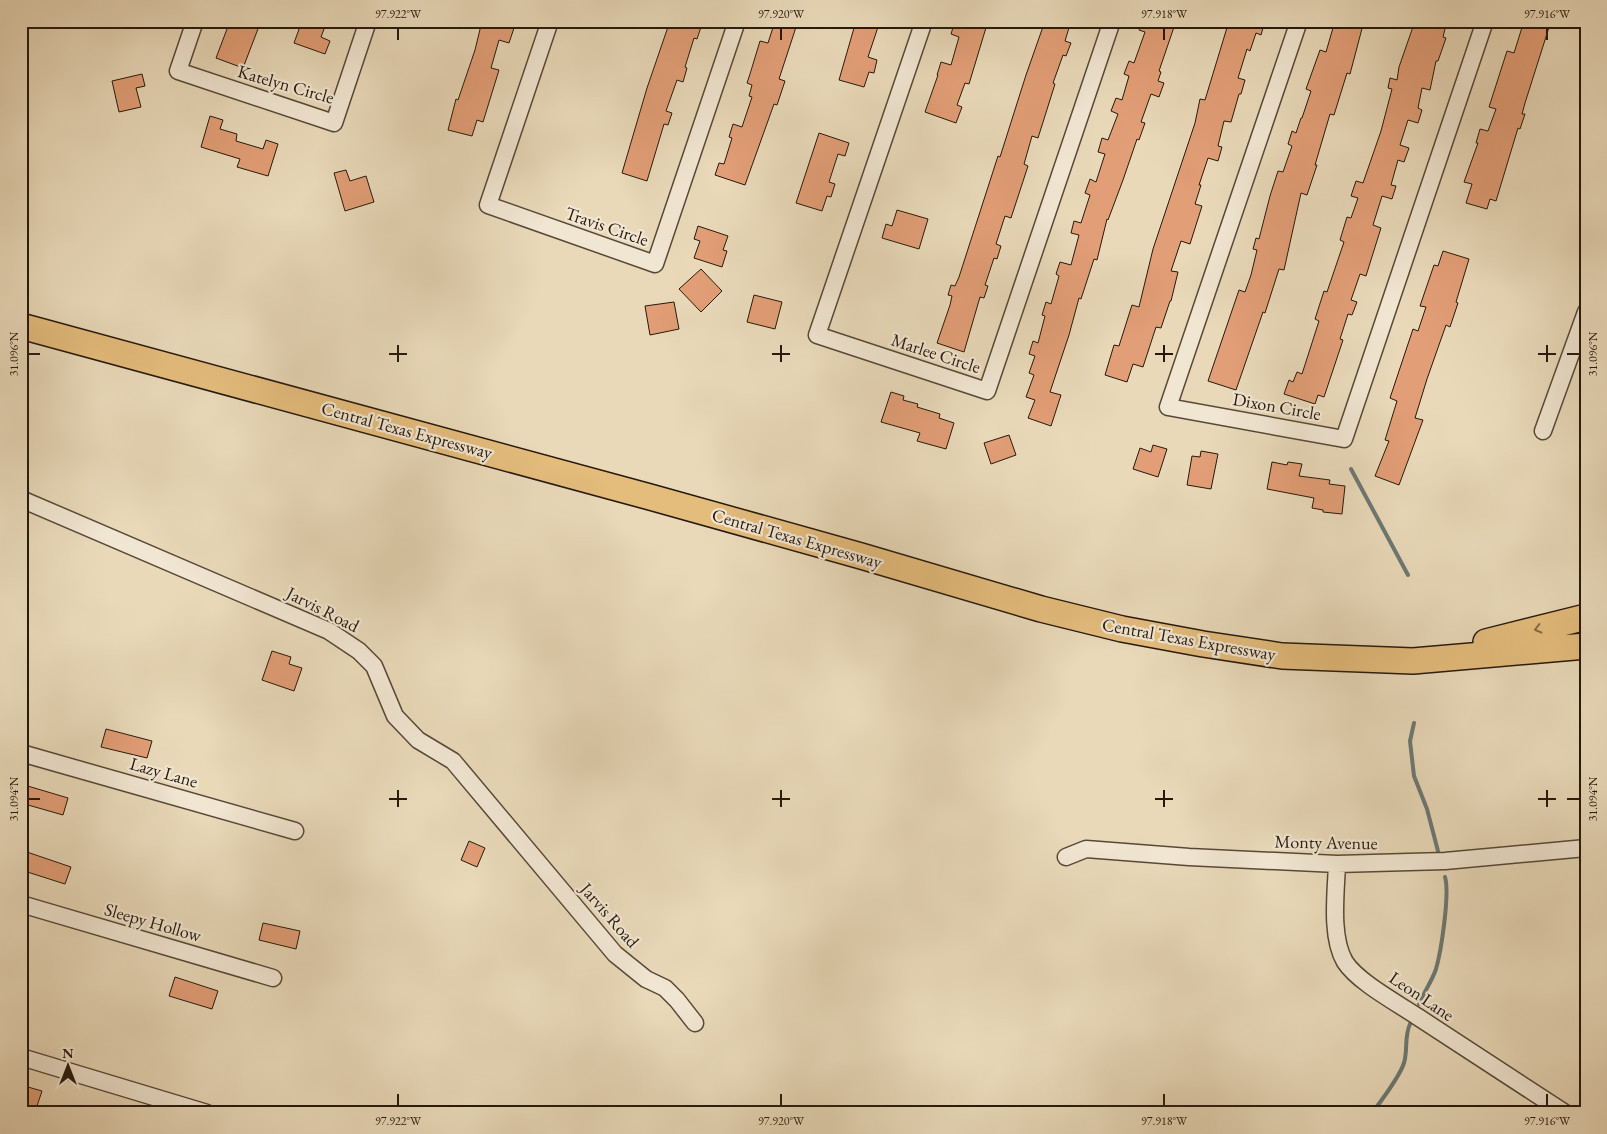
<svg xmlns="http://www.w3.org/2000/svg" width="1607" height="1134" font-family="'EB Garamond',serif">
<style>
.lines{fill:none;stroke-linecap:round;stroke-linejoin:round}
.stream{stroke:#6d7874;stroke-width:4}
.building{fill:#e29e76;stroke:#26190c}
.minor-casing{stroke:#574937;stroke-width:19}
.highway-casing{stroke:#26190c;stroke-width:28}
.minor{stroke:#f1e6d2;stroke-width:16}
.highway{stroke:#e4bc7c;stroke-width:25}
.oneway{stroke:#856a44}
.ticks{fill:none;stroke:#26190c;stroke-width:2}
.labels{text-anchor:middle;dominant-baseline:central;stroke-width:4.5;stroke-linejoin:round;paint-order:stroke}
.street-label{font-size:18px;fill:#26190c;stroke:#f1e6d2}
.neatline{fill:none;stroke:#26190c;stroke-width:2}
.ticks-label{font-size:12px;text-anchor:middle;fill:#26190c}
</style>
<rect width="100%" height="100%" fill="#e9d9b9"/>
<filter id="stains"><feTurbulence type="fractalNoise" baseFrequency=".004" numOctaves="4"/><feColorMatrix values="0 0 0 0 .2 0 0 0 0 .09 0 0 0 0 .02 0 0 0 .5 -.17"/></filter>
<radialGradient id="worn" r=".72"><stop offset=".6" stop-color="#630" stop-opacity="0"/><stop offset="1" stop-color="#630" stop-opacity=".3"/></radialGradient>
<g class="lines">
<!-- stream -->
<path class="stream" d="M1351 469 1408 575
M1414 723 1410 741 1414 776 1427 809 1439 855
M1419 1004C1424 992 1432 981 1436 969 1441 952 1450 894 1445 877
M1372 1113C1381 1101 1399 1078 1404 1063 1408 1050 1404 1037 1410 1024"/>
</g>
<!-- building -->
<path class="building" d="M230 21H261L243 68 216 58Z
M302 21H327L321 37 330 41 325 54 294 43Z
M482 21H489L514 28 509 43 499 40 491 68 499 70 483 122 477 120 472 136 448 130 456 99 458 100 475 50Z
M670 21H684L701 27 697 39 694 38 685 67 687 68 683 82 677 80 666 111 672 113 668 125 664 124 647 181 622 173 647 88Z
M775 21H798L779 79 785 81 777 105 774 104 745 185 715 175 719 163 724 164 732 138 729 137 733 124 742 127 752 97 749 96 752 85 747 83 750 74 760 41 768 43Z
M856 21H880L868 57 877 60 874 73 869 72 864 87 839 80Z
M955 21H988L969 84 965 83 957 105 962 107 956 123 925 112 938 75H937L941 62 951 65 959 37 951 34Z
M1045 21H1071L1065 41 1071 43 1066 56 1063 55 1053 83 1055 84 1038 138 1032 136 1024 164 1028 166 1011 218 1005 216 996 244 1001 246 997 259 994 258 985 285 988 286 984 298 980 297 964 352 937 343 950 305 952 296 948 295 951 285 955 286 959 277 998 156 1000 157 1026 75Z
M1142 21H1156L1174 27 1159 71 1161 72 1158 81 1164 83 1159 97 1151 94 1141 122 1145 123 1139 140 1137 139 1123 180 1108 220 1107 219 1097 260 1094 259 1081 299 1079 298 1069 335 1050 392 1061 395 1051 426 1028 418 1035 400 1026 397 1034 375 1029 373 1035 356 1029 354 1033 341 1038 343 1045 316 1042 315 1046 302 1051 304 1059 276 1056 274 1060 262 1071 265 1079 235 1071 233 1074 221 1081 223 1090 195 1085 193 1090 179 1096 182 1105 154 1098 152 1102 138 1108 140 1118 114 1111 111 1116 98 1122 100 1129 76 1124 74 1129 61 1134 63 1145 32 1139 30Z
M1229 21H1265L1261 35 1256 33 1250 51 1247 49 1238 78 1245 80 1241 94H1239L1231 122 1224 121 1218 146 1222 147 1218 161 1208 158 1199 185H1201L1195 204 1202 206 1190 244 1181 241 1171 271 1178 272 1171 301H1170L1161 328 1156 327 1143 367 1133 364 1127 382 1105 375 1114 345 1119 346 1132 305 1139 307 1153 249 1195 123 1200 99 1205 100Z
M1335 21H1364L1350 74 1347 73 1334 115 1330 114 1315 165H1317L1307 195 1301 193 1284 270 1279 269 1265 313 1263 312 1236 390 1208 381 1239 290 1245 292 1251 275 1257 250 1253 249 1256 238 1259 239 1270 196 1278 171 1283 172 1292 146 1288 144 1292 131 1296 133 1301 118H1302L1311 91 1306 89 1320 50 1326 52Z
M1415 21H1447L1443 37 1446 38 1438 61H1436L1430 90 1422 88 1418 108 1422 110 1418 123 1408 120 1400 145 1409 148 1404 162 1398 160 1391 185 1396 186 1392 199 1382 196 1373 225 1381 228 1370 263 1366 276 1360 274 1351 300 1357 302 1352 315 1348 314 1340 339 1343 340 1324 397 1318 395 1315 404 1284 394 1289 380 1293 382 1297 372 1302 374 1319 321 1315 319 1324 291 1327 292 1344 242 1340 240 1347 217 1351 218 1358 198 1351 196 1356 181 1363 183 1381 131 1392 89 1388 88 1390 78 1397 80 1399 67Z
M1524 21H1551L1525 103 1522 114H1525L1520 129 1518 128 1496 201 1490 199 1487 209 1466 203 1472 184 1464 182 1478 143H1476L1480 129 1488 131 1496 109 1489 107 1507 51 1514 53Z
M142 74 145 86 136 88 141 107 119 112 112 81Z
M210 116 223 120 220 129 237 134 236 141 263 149 266 140 278 144 268 176 237 167 240 159 201 147Z
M819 133 849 143 845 156 838 154 829 182 835 184 831 197 827 196 822 211 796 203Z
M346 170 350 181 366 176 374 202 345 211 334 173Z
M897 210 928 219 919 249 882 238 886 224 892 226Z
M698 226 728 236 723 250 727 251 722 267 694 258 700 241 694 239Z
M1443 251 1469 259 1456 302 1458 303 1450 327 1446 325 1427 379 1415 418 1423 420 1399 485 1375 476 1389 441 1385 440 1397 401 1390 398 1413 329 1418 331 1426 307 1420 306 1434 265 1438 266Z
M701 269 722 291 701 312 679 289Z
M754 295 782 302 775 329 747 322Z
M674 302 679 329 650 335 645 306Z
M891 392 904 396 903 400 918 404 917 407 940 414 939 418 954 423 946 449 917 441 920 433 881 422Z
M1009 435 1016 455 991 464 984 443Z
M1153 445 1167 449 1158 477 1133 469 1140 448 1151 452Z
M1201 451 1218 454 1211 489 1187 485 1192 456 1200 457Z
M1272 462 1287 465 1288 462 1302 464 1299 476 1330 480 1329 484 1345 486 1342 514 1323 512V510L1312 508 1314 498 1267 489Z
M272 651 291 657 289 664 302 668 294 691 262 680Z
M106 729 152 741 147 758 101 747Z
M21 784 68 798 63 815 21 803Z
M469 841 485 848 477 867 461 860Z
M21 850 71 867 65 884 21 870Z
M263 923 300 931 296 949 259 940Z
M175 977 218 991 212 1009 169 996Z
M21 1085 42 1091 36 1109 21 1105Z"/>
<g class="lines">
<!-- minor casing -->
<g class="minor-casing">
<path id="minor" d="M195 21 178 71 334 123 368 21
M550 21 488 205 655 264 737 21
M924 21 817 335 987 391 1112 21
M1299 21 1168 407 1344 439 1485 21
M1543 431 1586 312
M21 499 329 631 359 651 374 666 395 716 418 740 453 761 615 954 646 979 665 988 677 1000 695 1023
M21 753 295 831
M1066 857 1086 849 1189 857 1337 864 1445 861 1586 848
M1337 864C1336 892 1330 937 1345 962 1358 982 1397 1003 1418 1017 1467 1049 1516 1081 1565 1113
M21 904 273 978
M21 1057 207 1113"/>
</g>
<!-- highway casing -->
<g class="highway-casing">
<path id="highway" d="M21 326 650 497 861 556 1041 609 1122 629 1203 644 1282 656 1413 661 1586 646
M1486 642 1586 617"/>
</g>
<!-- minor -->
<use href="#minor" class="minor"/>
<!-- highway -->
<use href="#highway" class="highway"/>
</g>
<!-- one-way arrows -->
<defs><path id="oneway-chevron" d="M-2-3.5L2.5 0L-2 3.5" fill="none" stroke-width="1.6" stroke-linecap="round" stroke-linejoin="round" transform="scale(1.25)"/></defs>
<use class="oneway" href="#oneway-chevron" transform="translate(1538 629) rotate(166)"/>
<!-- ticks -->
<path class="ticks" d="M398 28V40M781 28V40M1164 28V40M1547 28V40M398 345V362M781 345V362M1164 345V362M1547 345V362M28 354H40M389 354H407M772 354H790M1155 354H1173M1538 354H1556M1567 354H1580M398 790V807M781 790V807M1164 790V807M1547 790V807M28 799H40M389 799H407M772 799H790M1155 799H1173M1538 799H1556M1567 799H1580M398 1094V1106M781 1094V1106M1164 1094V1106M1547 1094V1106"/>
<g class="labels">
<!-- street labels -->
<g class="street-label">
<text transform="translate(286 84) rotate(16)">Katelyn Circle</text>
<text transform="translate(607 226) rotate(19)">Travis Circle</text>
<text transform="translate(936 353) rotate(18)">Marlee Circle</text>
<text transform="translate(1277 406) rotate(10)">Dixon Circle</text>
<text transform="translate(407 430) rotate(15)">Central Texas Expressway</text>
<text transform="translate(797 538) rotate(16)">Central Texas Expressway</text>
<text transform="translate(323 609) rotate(27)">Jarvis Road</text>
<text transform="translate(1189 639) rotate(10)">Central Texas Expressway</text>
<text transform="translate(164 772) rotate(16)">Lazy Lane</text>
<text transform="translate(1326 842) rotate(1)">Monty Avenue</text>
<text transform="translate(610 915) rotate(49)">Jarvis Road</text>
<text transform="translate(153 922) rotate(16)">Sleepy Hollow</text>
<text transform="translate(1422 996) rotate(34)">Leon Lane</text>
</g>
</g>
<!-- margin -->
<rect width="1607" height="1134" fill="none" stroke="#e9d9b9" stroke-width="55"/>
<!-- north arrow -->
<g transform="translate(68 1066)" stroke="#f1e6d2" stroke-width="4" paint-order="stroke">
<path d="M0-4L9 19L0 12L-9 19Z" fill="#26190c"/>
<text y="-8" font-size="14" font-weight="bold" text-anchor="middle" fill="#26190c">N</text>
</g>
<rect x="28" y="28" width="1552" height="1078" class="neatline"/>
<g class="ticks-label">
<text x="398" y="18">97.922°W</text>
<text x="781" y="18">97.920°W</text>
<text x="1164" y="18">97.918°W</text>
<text x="1547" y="18">97.916°W</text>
<text transform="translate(14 354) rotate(-90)" y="4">31.096°N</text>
<text transform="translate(1593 354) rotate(-90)" y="4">31.096°N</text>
<text transform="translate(14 799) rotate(-90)" y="4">31.094°N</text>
<text transform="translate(1593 799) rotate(-90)" y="4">31.094°N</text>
<text x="398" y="1125">97.922°W</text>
<text x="781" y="1125">97.920°W</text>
<text x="1164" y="1125">97.918°W</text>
<text x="1547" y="1125">97.916°W</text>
</g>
<rect width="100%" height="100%" filter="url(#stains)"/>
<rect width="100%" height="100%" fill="url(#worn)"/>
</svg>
